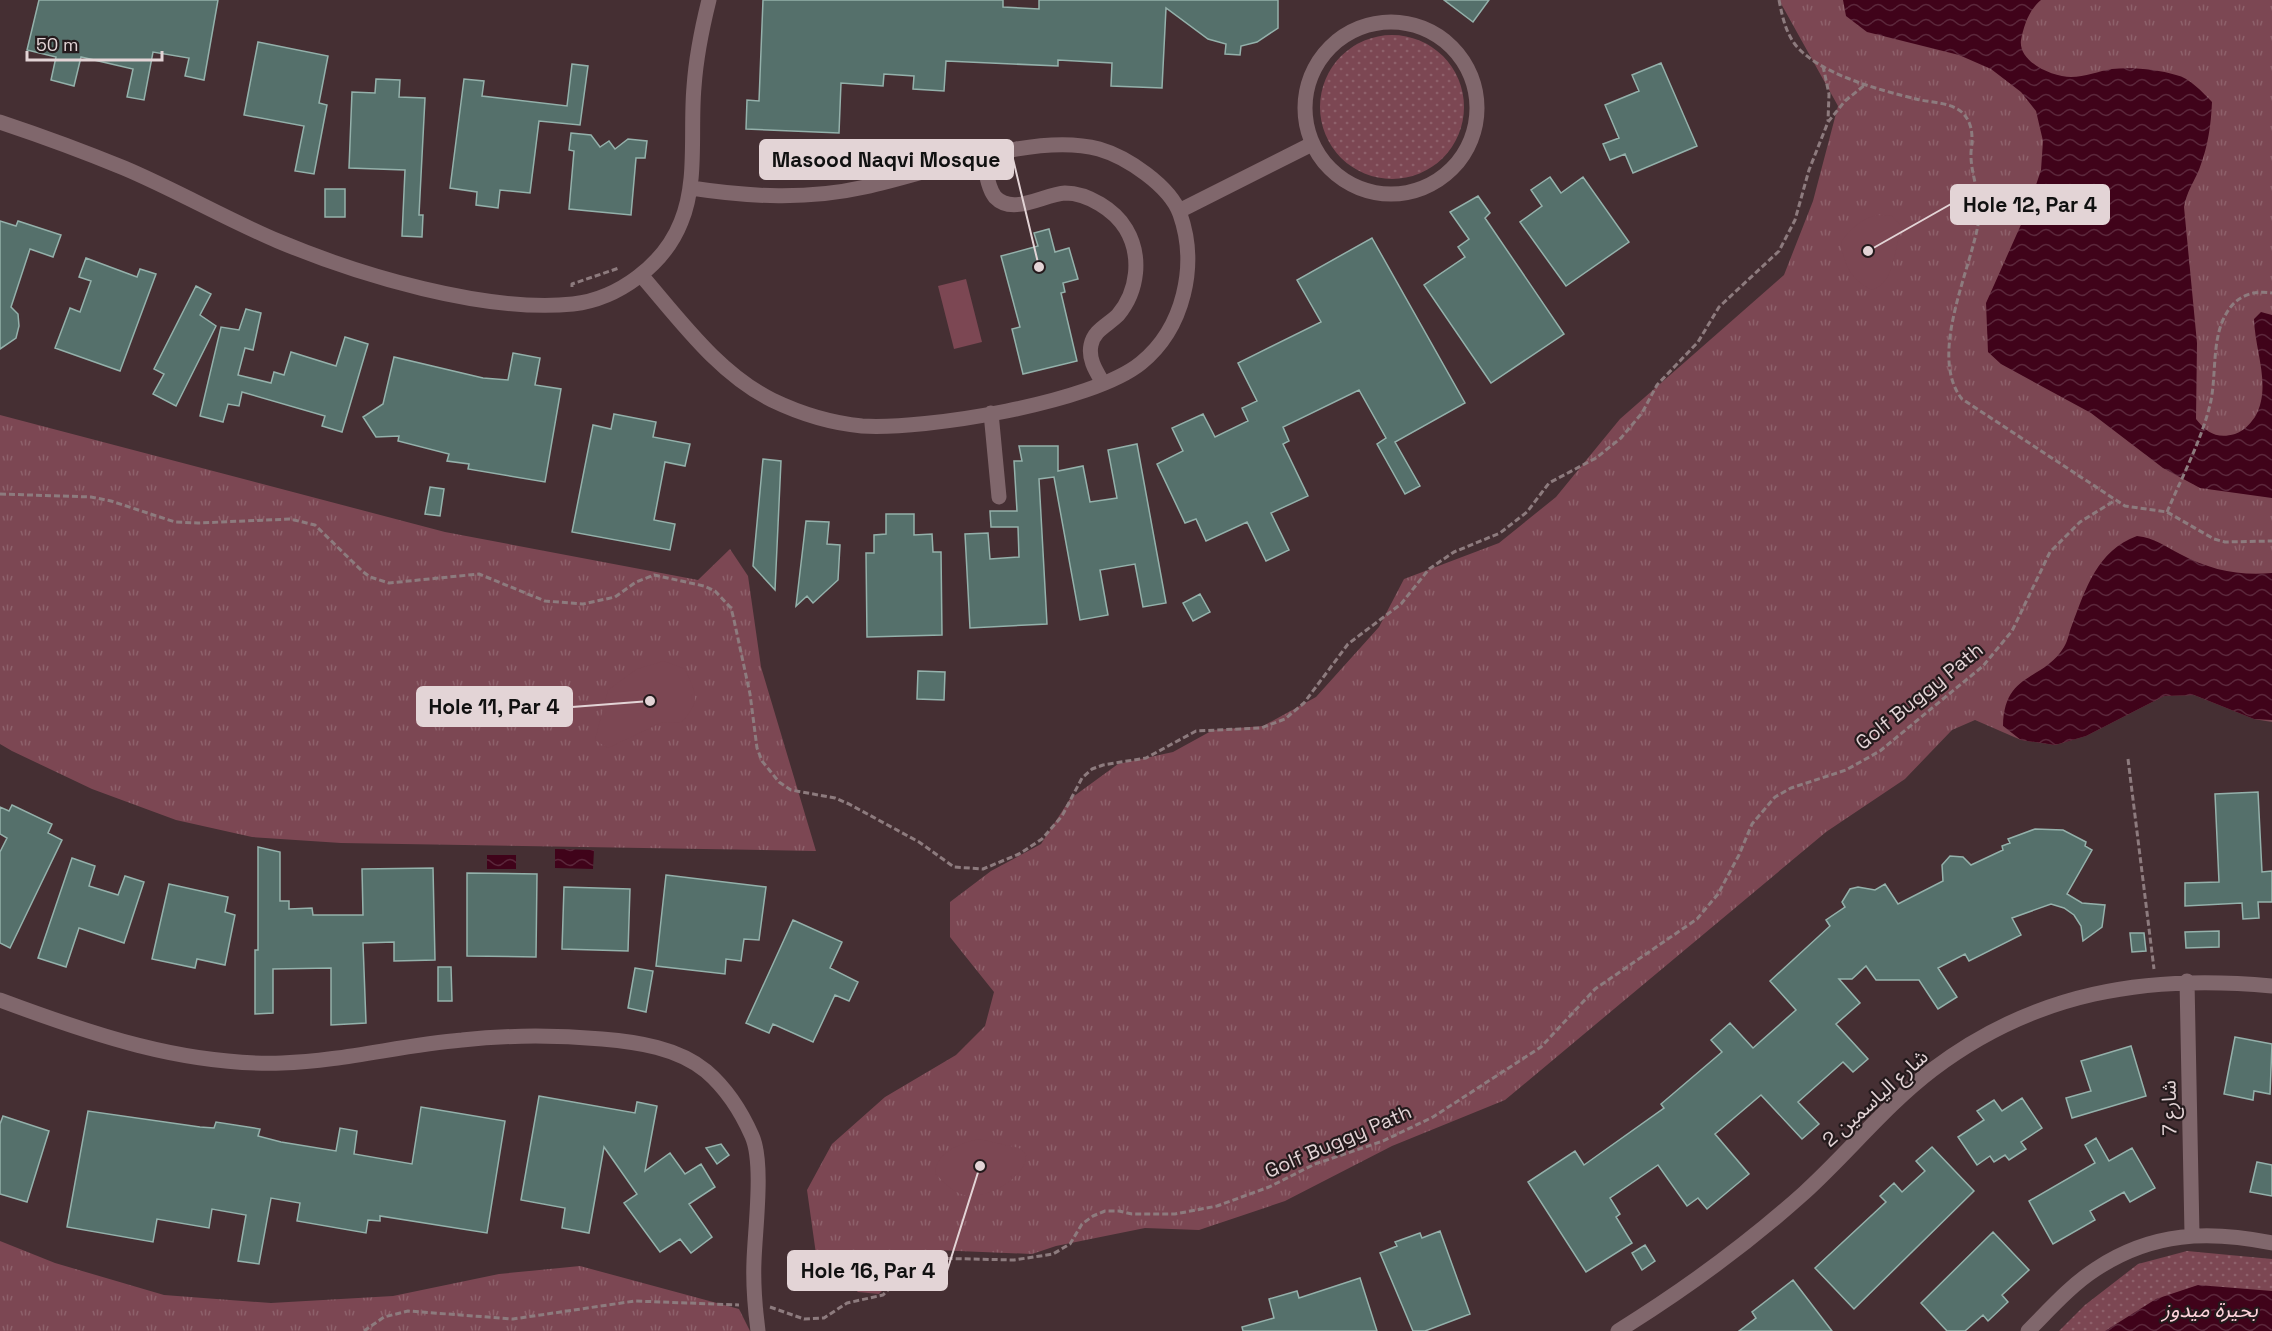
<svg xmlns="http://www.w3.org/2000/svg" width="2272" height="1331" font-family="'Space Grotesk','Noto Sans Arabic',sans-serif">
<style>
.grass{fill:url(#grass-tufts)}
.park{fill:url(#park-dots)}
.pitch{fill:#7c4753}
.water{fill:url(#water-waves)}
.building{fill:#55706b;stroke:#94b1ab;stroke-width:1.5}
.lines{fill:none;stroke-linecap:round;stroke-linejoin:round}
.path{stroke:#8d7b7e;stroke-width:3;stroke-dasharray:6 3;stroke-linecap:butt}
.minor{stroke:#80676c;stroke-width:15}
.labels{text-anchor:middle;dominant-baseline:central;stroke-width:4.5;stroke-linejoin:round;paint-order:stroke}
.street-label{font-size:20px;fill:#e3d4d6;stroke:#241a1c}
.water-label{font-size:21px;font-style:italic;fill:#fed3db;stroke:#241a1c}
.leader{fill:none;stroke:#e3d4d6;stroke-width:2}
.callout-dot{fill:#e3d4d6;stroke:#241a1c;stroke-width:2}
.callout{fill:#e3d4d6;stroke:#e3d4d6;stroke-width:2}
.callout-label{font-size:21px;text-anchor:middle;font-weight:bold;fill:#111}
</style>
<defs>
<pattern id="grass-tufts" width="24" height="20" patternUnits="userSpaceOnUse" patternTransform="scale(1.5)"><rect width="24" height="20" fill="#7c4753"/><path d="M3 7l-1-3M5 7V3M7 7l1-3M15 17l-1-3M17 17v-4M19 17l1-3" fill="none" stroke="#8e616b"/></pattern>
<pattern id="park-dots" width="8" height="8" patternUnits="userSpaceOnUse" patternTransform="scale(1.5)"><rect width="8" height="8" fill="#7c4753"/><path d="M2 2h.1M6 6h.1" fill="none" stroke="#8e616b" stroke-width="1.8" stroke-linecap="round"/></pattern>
<pattern id="water-waves" width="16" height="10" patternUnits="userSpaceOnUse" patternTransform="scale(1.5)"><rect width="16" height="10" fill="#40031a"/><path d="M0 5q4-4 8 0t8 0" fill="none" stroke="#5b273b"/></pattern>
</defs>
<rect width="100%" height="100%" fill="#452f33"/>
<!-- grass -->
<path class="grass" d="M1779 0H2272V722L2254 719 2194 695 2164 696 2086 736 2055 745 2021 740 1975 720 1952 730 1905 779 1826 832 1505 1100 1392 1146 1285 1201 1199 1230 1145 1228 1056 1246 1032 1254 935 1250 914 1258 879 1294 858 1292 816 1254 807 1190 832 1144 885 1097 956 1055 985 1026 994 992 950 937V902L991 871 1041 844 1070 799 1118 764 1173 752 1213 730 1263 726 1316 697 1379 627 1404 579 1499 543 1556 497 1620 419 1784 275 1813 201 1838 106Z
M0 415 445 532 698 580 730 549 748 576 761 667 816 851 341 843 252 837 176 820 92 789 12 751 0 744Z
M0 1241 55 1263 164 1295 271 1303 393 1296 499 1274 580 1266 739 1309 750 1331H0Z"/>
<!-- park -->
<path class="park" d="M1320 107a72 72 0 1 1 144 0a72 72 0 1 1-144 0Z
M2187 1251 2272 1259V1331H2059L2085 1305 2138 1264Z"/>
<!-- pitch -->
<path class="pitch" d="M1877 215 1892 216 1902 227C1894 248 1895 283 1872 290 1850 279 1844 265 1841 242 1852 227 1860 220 1877 215Z
M966 279 982 342 954 349 938 286Z
M664 661 685 669C697 696 701 700 681 723L663 722 608 748 595 740 608 690 637 669Z
M979 1139 1019 1148 1026 1154C1028 1178 982 1203 961 1194 951 1190 942 1181 935 1173 936 1152 961 1143 979 1139Z"/>
<!-- water -->
<path class="water" d="M1843 0H2041C2029 10 2024 25 2021 40 2018 62 2053 77 2071 77 2085 77 2099 71 2112 69 2131 67 2157 69 2176 75 2190 78 2202 92 2212 102 2211 125 2208 146 2200 167 2194 183 2188 188 2184 207L2197 343 2196 419C2207 433 2217 439 2235 434 2245 430 2249 425 2255 417 2272 387 2255 352 2254 319L2261 312 2272 315V498L2200 488 2163 468 2091 413 2001 364 1988 352 1986 303 2028 209 2041 170 2043 141 2036 111 2021 92 1991 69 1959 55 1867 32 1846 16Z
M2137 536C2155 538 2164 546 2180 554 2210 570 2239 576 2272 573V720L2254 719 2194 695 2164 696 2086 736 2055 745 2021 740 2003 726C2004 671 2043 682 2064 647 2068 641 2069 632 2072 625 2086 588 2097 551 2137 536Z
M555 849 594 850 593 869 555 868Z
M487 855H516V869H487Z
M2198 1285 2272 1291V1331H2105L2156 1299Z"/>
<!-- building -->
<path class="building" d="M39 0H218L204 80 185 76 189 58 153 52 144 100 127 97 133 69 81 57 74 86 51 80 56 57 27 50Z
M763 0H1003V7L1039 9V0H1278V28L1257 42 1241 46 1240 55 1225 54 1226 44 1208 39 1166 8 1162 88 1111 86 1112 63 1058 60V66L946 61 944 91 913 89 914 76 884 74 883 86 841 83 839 133 746 129 747 100 759 101Z
M1444 0H1489L1473 22Z
M258 42 328 56 319 103 327 105 314 174 295 171 304 126 244 115Z
M1661 63 1697 146 1633 173 1625 154 1610 160 1603 144 1619 138 1605 105 1639 91 1632 75Z
M572 64 588 66 580 125 539 121 530 193 500 190 498 208 476 205 477 192 450 188 464 79 484 81 482 96 567 106Z
M376 79 400 80 399 97 425 98 419 215H423L422 237 402 236 405 170 349 168 352 92 375 93Z
M571 133 591 135 600 147 609 141 615 149 628 139 647 141 645 158H636L631 215 569 209 574 151 569 150Z
M1550 177 1561 193 1583 177 1629 242 1566 286 1520 222 1542 206 1531 190Z
M325 189H345V217H325Z
M1478 196 1490 213 1485 218 1564 334 1491 383 1424 285 1465 257 1458 247 1469 239 1450 212Z
M0 221 16 226 18 221 61 235 53 257 30 249 11 307 18 314 19 326 16 338 0 349Z
M1049 229 1055 252 1069 248 1078 279 1063 283 1065 292 1061 293 1077 361 1023 374 1012 329 1020 327 1001 256 1038 246 1034 233Z
M1372 238 1465 403 1395 442 1420 486 1405 494 1377 444 1386 438 1359 390 1283 427 1289 441 1283 444 1308 496 1271 513 1289 550 1266 561 1247 522 1206 541 1196 519 1185 523 1157 464 1183 451 1172 428 1203 414 1215 437 1248 421 1242 408 1257 401 1238 363 1321 322 1297 280Z
M86 258 137 277 140 269 156 274 120 371 55 348 70 308 80 312 91 281 79 277Z
M196 286 211 294 200 315 216 326 176 406 153 394 164 374 154 369Z
M246 309 261 313 253 350 245 348 238 375 271 383 274 372 284 375 291 352 336 366 345 337 368 344 342 432 322 426 325 416 242 392 239 406 228 404 223 422 200 416 221 327 239 330Z
M513 353 540 358 535 385 561 389 545 482 468 469 469 464 447 461 449 454 398 441 399 436 376 437 363 417 383 404 394 357 483 378 508 380Z
M614 414 656 422 653 437 690 444 685 466 665 462 654 520 675 524 670 550 572 532 593 425 611 429Z
M1137 444 1166 603 1143 607 1135 564 1100 570 1108 615 1080 620 1054 477 1039 479 1047 624 970 628 965 534 988 533 990 559 1019 557 1018 527H991L990 511H1017L1014 461H1022L1019 446H1058V471L1083 466 1090 502 1117 498 1108 450Z
M763 459 781 461 775 590 753 566Z
M430 487 444 489 440 516 425 514Z
M886 514H914V535L932 534 933 552H941L942 635 867 637 866 553H874V535L886 534Z
M806 521 829 522 827 544 840 545 838 580 813 603 807 596 796 606Z
M1200 594 1210 612 1193 621 1183 603Z
M918 671 945 672 944 700 917 699Z
M2258 792 2262 872 2272 871V902H2258L2259 918 2243 919 2242 903 2185 906V883L2219 882 2215 794Z
M12 805 52 824 48 833 62 840 10 948 0 943V852L7 838 0 834V807L9 811Z
M2035 829 2063 830 2086 842 2085 846 2092 850 2067 894 2082 903 2105 905 2102 927 2083 941 2081 926 2074 915 2064 908 2051 904 2012 918 2021 935 1969 961 1965 954 1938 968 1957 997 1938 1009 1919 980H1876L1866 966 1852 979H1839L1860 1003 1836 1024 1868 1059 1853 1072 1843 1062 1798 1102 1819 1124 1802 1139 1761 1095 1715 1134 1749 1174 1707 1209 1698 1198 1687 1206 1658 1165 1610 1198 1620 1214 1616 1217 1632 1243 1586 1272 1528 1182 1575 1151 1584 1165 1664 1108 1661 1104 1722 1052 1711 1040 1730 1023 1753 1048 1796 1010 1770 981 1830 926 1826 920 1845 907 1842 902 1850 889 1858 887 1875 890 1885 884 1898 904 1943 881 1942 865 1950 856 1963 857 1971 865 2003 850 2002 846 2010 843 2008 839Z
M258 847 280 852V901H289V909L312 908 313 915H363L362 869 433 868 435 960 394 961V942L363 943 366 1023 331 1025V968L273 969V1013L255 1014V950H258Z
M72 858 95 866 89 886 118 895 125 876 144 882 124 943 79 928 66 967 38 958Z
M467 873 537 874 536 957 467 956Z
M666 875 766 887 759 940 744 939 741 961 726 959 725 974 656 966Z
M169 884 228 897 225 912 235 915 225 965 197 959 195 968 152 959Z
M564 887 630 889 628 951 562 949Z
M793 920 842 942 830 968 858 982 849 1001 835 995 813 1042 773 1024 769 1033 746 1023Z
M2219 931V947L2186 948 2185 932Z
M2130 933H2144L2146 951 2132 952Z
M438 967H451L452 1001H438Z
M635 968 653 971 646 1012 628 1008Z
M2235 1037 2272 1044 2270 1094 2254 1091 2253 1100 2224 1094Z
M2131 1046 2146 1096 2072 1118 2066 1098 2091 1091 2081 1061Z
M539 1096 635 1113 637 1102 657 1106 645 1171 670 1153 685 1174 701 1164 715 1187 689 1204 712 1237 691 1253 680 1239 660 1252 624 1203 637 1194 604 1147 589 1233 562 1228 565 1208 521 1200Z
M2022 1098 2042 1128 2021 1142 2026 1149 2009 1160 2005 1155 1994 1162 1990 1156 1977 1165 1958 1137 1984 1120 1977 1111 1994 1100 2002 1111Z
M421 1107 505 1121 487 1233 380 1216V1221L368 1220 366 1233 297 1221 300 1203 271 1198 259 1264 238 1261 246 1215 212 1209 209 1228 157 1219 153 1242 67 1227 88 1111 200 1127 214 1128 216 1122 260 1129 258 1136 281 1142 336 1151 340 1128 357 1131 354 1154 412 1164Z
M3 1116 49 1131 27 1202 0 1194V1124Z
M2096 1138 2109 1161 2132 1148 2155 1188 2130 1202 2124 1192 2090 1211 2095 1220 2053 1244 2029 1201 2095 1163 2085 1145Z
M721 1144 729 1155 717 1164 706 1148Z
M1932 1147 1974 1191 1854 1309 1815 1268 1886 1202 1880 1196 1894 1183 1902 1192 1925 1171 1916 1161Z
M2257 1162 2272 1165V1196L2250 1192Z
M1440 1231 1470 1314 1425 1331H1413L1380 1253 1397 1246 1395 1242 1420 1233 1422 1238Z
M1993 1232 2029 1270 2002 1295 2008 1302 1988 1321 1983 1315 1965 1331H1947L1921 1303Z
M1645 1245 1655 1261 1642 1270 1632 1253Z
M1360 1278 1377 1331H1243L1242 1327 1274 1318 1269 1299 1297 1291 1299 1298Z
M1793 1280 1832 1331H1739L1756 1318 1752 1312Z"/>
<g class="lines">
<!-- path -->
<path class="path" d="M1779 0C1782 15 1785 30 1794 43 1817 74 1880 90 1916 99 1936 104 1962 101 1970 125 1973 134 1972 142 1971 152 1970 175 1982 196 1979 219 1972 268 1927 355 1962 399L2125 506 2167 512 2214 539 2225 542 2272 541
M1823 66 1829 94 1828 121
M572 287V284L619 268
M0 494 91 497 111 501 175 522 198 523 290 519 315 525 362 571 370 577 389 583 479 574 545 601 583 604 615 597 636 582 654 575 704 586 715 591 731 608 734 620 750 694 757 748 762 761 779 782 791 790 835 798 849 804 919 842 954 867 983 869 1019 854 1042 839 1062 816 1082 778 1092 769 1103 765 1146 758 1196 731 1261 728 1285 719 1304 703 1348 644 1401 604 1429 569 1454 552 1500 533 1527 512 1549 483 1596 458 1621 438 1642 413 1657 385 1698 342 1719 307 1779 251 1795 220 1809 170 1828 122 1845 101 1866 84
M2167 512C2182 477 2201 441 2210 405 2217 376 2211 340 2226 314 2236 296 2252 290 2272 293
M2128 759 2154 969
M770 1307 804 1319 824 1318 847 1303 883 1295 910 1268 927 1258 1014 1260 1053 1254 1070 1244 1082 1224 1093 1216 1105 1211H1119L1132 1214H1175L1217 1206 1269 1187 1315 1164 1383 1141 1433 1117 1541 1047 1595 989 1697 919 1718 894 1739 855 1752 824 1775 797 1791 788 1846 770 1880 751 1983 666 2012 631 2050 552 2080 522 2114 501
M364 1331 384 1317 408 1311 513 1319 635 1301 739 1305"/>
<!-- minor -->
<path class="minor" d="M1305 108a86 86 0 1 1 172 0a86 86 0 1 1-172 0Z
M0 122C42 136 83 151 124 168 176 190 226 219 278 241 359 275 485 313 573 304 618 299 664 265 681 222 698 181 690 131 694 87 696 58 702 28 709 0
M983 157C986 169 987 187 995 197 1013 216 1044 194 1065 193 1077 193 1090 198 1100 204 1110 210 1120 219 1126 229 1142 256 1138 291 1118 315 1108 325 1094 330 1091 345 1088 359 1096 371 1103 383
M1179 211 1312 144
M641 275C680 320 718 373 772 400 799 413 831 423 862 426 925 430 1092 403 1141 363 1184 328 1198 265 1180 214 1170 186 1127 157 1099 149 1033 131 932 173 865 187 807 200 750 197 691 188
M991 413 999 497
M2187 981 2192 1234
M0 1000C91 1034 184 1066 282 1063 343 1061 402 1045 462 1040 508 1035 555 1035 602 1039 638 1042 678 1048 706 1071 727 1089 741 1111 752 1136 764 1163 755 1229 754 1261 753 1284 755 1308 758 1331
M1618 1331C1684 1290 1746 1245 1804 1193 1848 1153 1885 1106 1932 1070 2035 992 2146 974 2272 986
M2028 1331C2049 1310 2071 1285 2096 1269 2152 1232 2208 1230 2272 1243"/>
</g>
<g class="labels">
<!-- street labels -->
<g class="street-label">
<text transform="translate(1919 696) rotate(-39)">Golf Buggy Path</text>
<text transform="translate(1875 1098) rotate(-42)">شارع الياسمين 2</text>
<text transform="translate(2169 1108) rotate(-91)">شارع 7</text>
<text transform="translate(1338 1141) rotate(-23)">Golf Buggy Path</text>
</g>
<!-- water labels -->
<g class="water-label">
<text x="2210" y="1309">بحيرة ميدوز</text>
</g>
</g>
<!-- callouts -->
<path class="leader" d="M1039 267L1013 159M1868 251L1951 204M650 701L572 707M980 1166L947 1271"/>
<g class="callout-dot">
<circle cx="1039" cy="267" r="6"/>
<circle cx="1868" cy="251" r="6"/>
<circle cx="650" cy="701" r="6"/>
<circle cx="980" cy="1166" r="6"/>
</g>
<g class="callout">
<rect x="760" y="140" width="253" height="39" rx="6"/>
<rect x="1951" y="185" width="158" height="39" rx="6"/>
<rect x="417" y="687" width="155" height="39" rx="6"/>
<rect x="788" y="1251" width="159" height="39" rx="6"/>
</g>
<g class="callout-label">
<text x="886" y="167">Masood Naqvi Mosque</text>
<text x="2030" y="212">Hole 12, Par 4</text>
<text x="494" y="714">Hole 11, Par 4</text>
<text x="868" y="1278">Hole 16, Par 4</text>
</g>
<!-- scale -->
<path d="M27 51v9h135v-9" fill="none" stroke="#e3d4d6" stroke-width="3"/>
<text x="36" y="51" font-size="18" fill="#e3d4d6" stroke="#241a1c" stroke-width="4.5" paint-order="stroke">50 m</text>
</svg>
